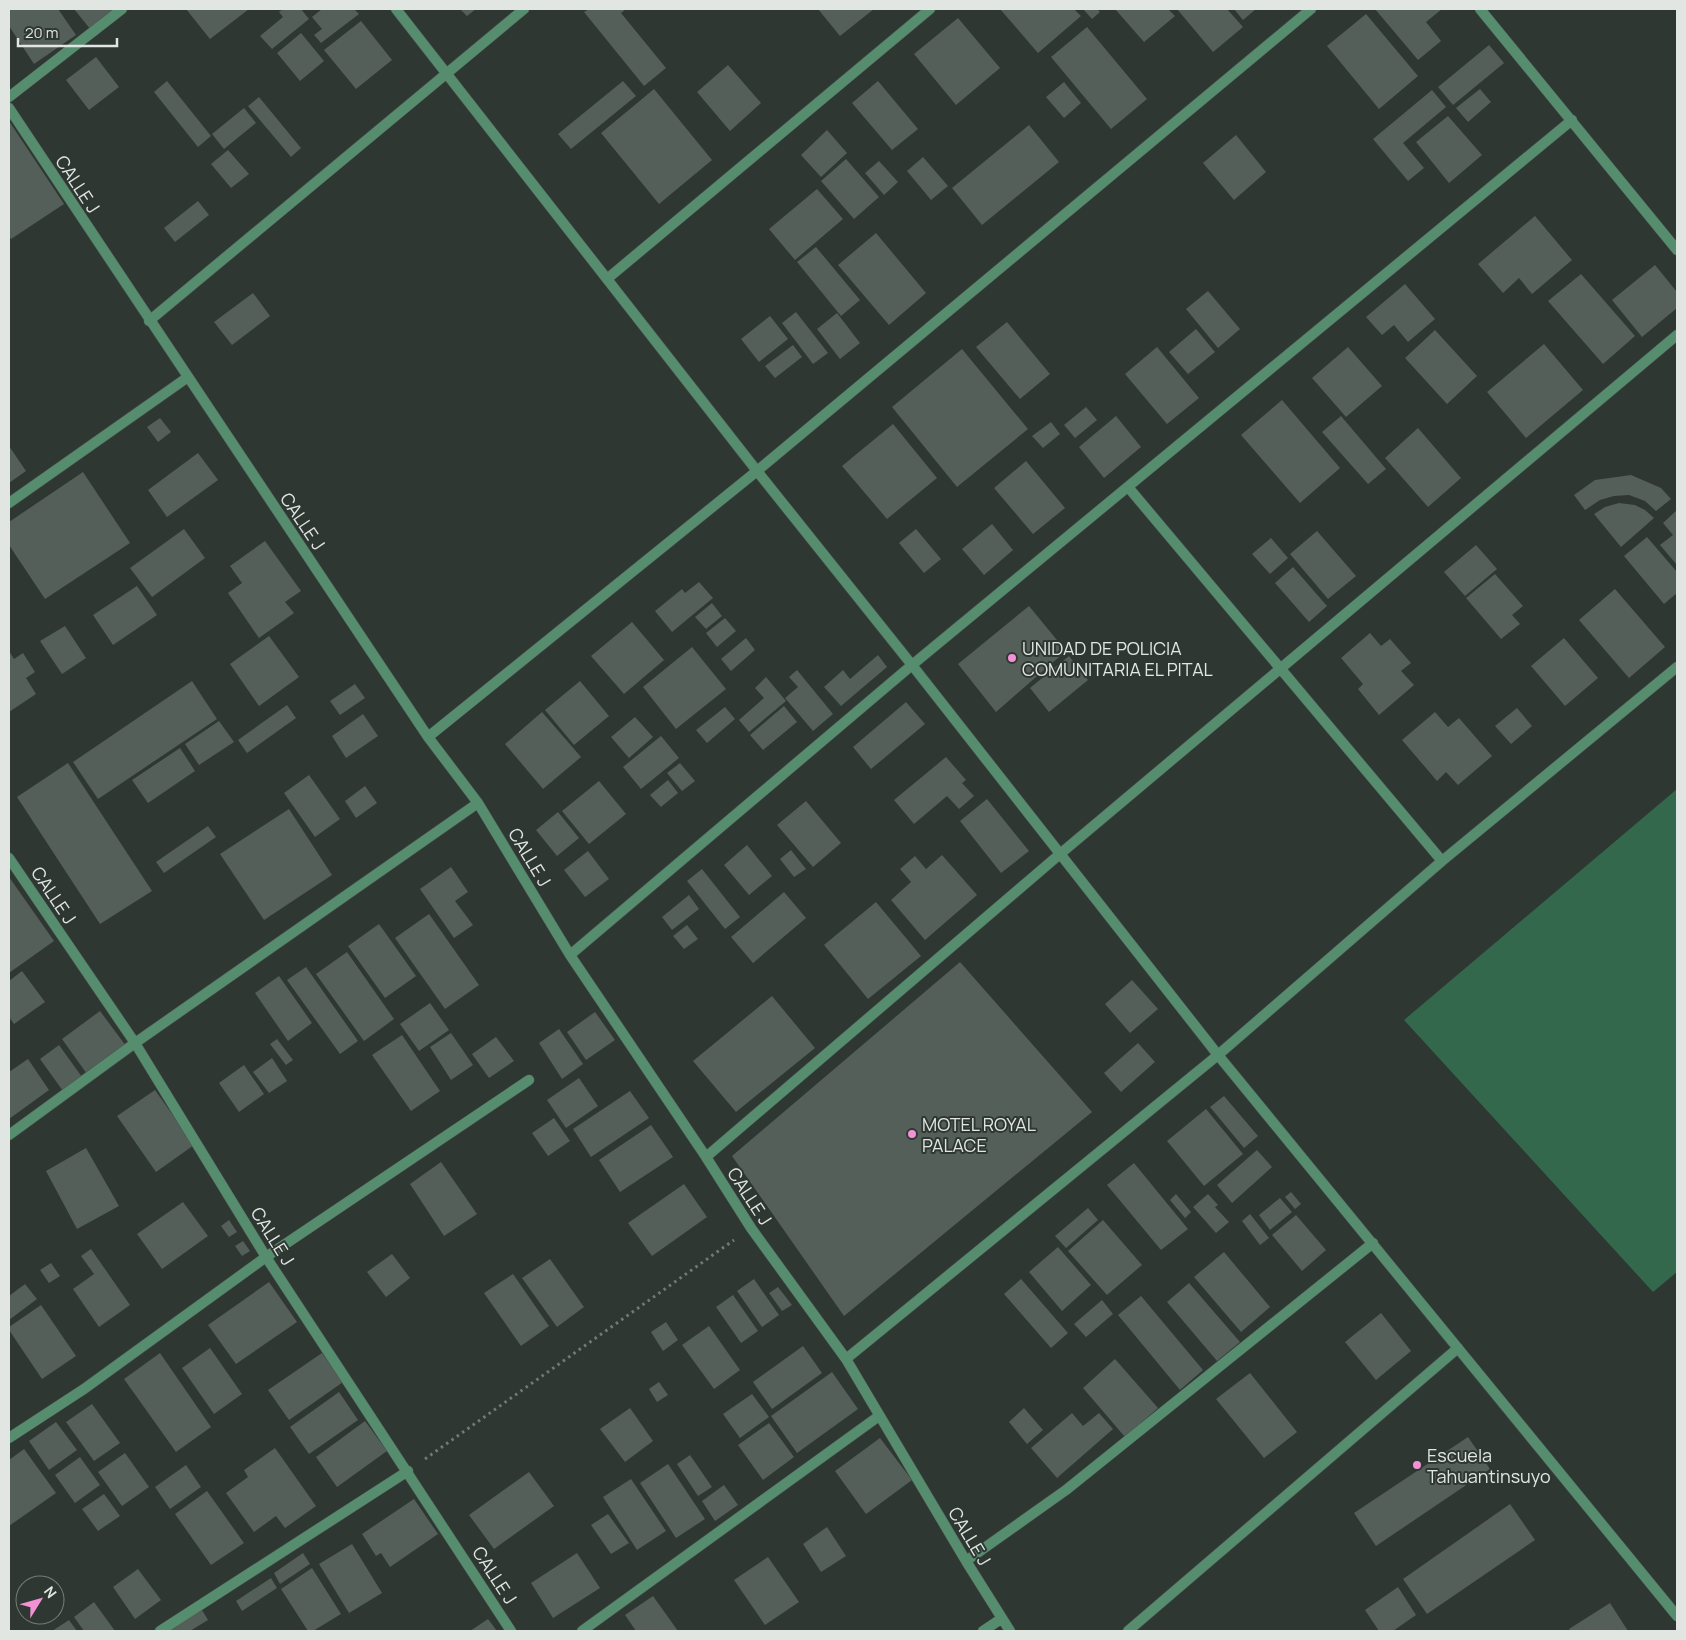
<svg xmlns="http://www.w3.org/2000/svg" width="1686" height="1640" font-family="Manrope,sans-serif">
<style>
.grass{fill:#33684d}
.building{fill:#555f59}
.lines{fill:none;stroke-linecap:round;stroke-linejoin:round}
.street-casing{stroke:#4b534e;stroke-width:11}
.path{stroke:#737a76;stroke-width:3;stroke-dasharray:2.5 4;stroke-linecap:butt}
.street{stroke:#568d6f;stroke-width:10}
.poi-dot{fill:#f391d5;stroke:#2e3732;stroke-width:2}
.labels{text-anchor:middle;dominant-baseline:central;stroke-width:4;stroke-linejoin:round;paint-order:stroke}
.street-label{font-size:18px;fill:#e1e6e3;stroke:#2e3732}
.poi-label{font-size:18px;fill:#e1e6e3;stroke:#2e3732;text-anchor:start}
</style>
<rect width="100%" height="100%" fill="#2e3732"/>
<!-- grass -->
<path class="grass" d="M1677 789V1272L1653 1292 1404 1020Z"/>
<!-- building -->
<path class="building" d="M9 9H58L76 35 34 64 9 26Z
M74 9H117L91 30Z
M186 9H249L210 39Z
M283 9H301L309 19 272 49 260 36 283 17 279 12Z
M322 9H354L359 14 321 43 314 35 322 29 312 17Z
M460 9H476L467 16Z
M589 9H626L621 13 666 68 644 86 584 12Z
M818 9H874L840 36Z
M1000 9H1074L1081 16 1038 53Z
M1083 9H1097L1100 12 1092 19Z
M1115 9H1168L1175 16 1144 42Z
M1177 9H1227L1243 27 1213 52Z
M1234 9H1256L1243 20Z
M1375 9H1442L1426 22 1441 41 1418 60Z
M1366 14 1418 76 1379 109 1327 46Z
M958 18 1000 68 956 105 914 54Z
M361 21 392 60 356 89 324 50Z
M1087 27 1147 99 1111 129 1051 57Z
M301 33 324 61 300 81 277 53Z
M1489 45 1504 63 1453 105 1438 87Z
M96 57 119 87 89 110 66 80Z
M728 65 761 103 730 131 697 92Z
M167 81 211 136 198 147 154 92Z
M623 81 636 96 571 149 558 134Z
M878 81 918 129 892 150 852 103Z
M1064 82 1081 103 1064 118 1046 97Z
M654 89 712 160 659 204 601 133Z
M1480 89 1491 102 1468 122 1456 108Z
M1432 90 1446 107 1403 143 1424 168 1408 181 1373 139Z
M259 97 301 148 291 157 248 106Z
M244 108 256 123 224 149 212 134Z
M1448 116 1482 155 1449 183 1416 142Z
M9 121 64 204 11 239 9 236Z
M1029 125 1059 162 982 225 952 188Z
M827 130 847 153 821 177 801 155Z
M1236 135 1266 172 1234 200 1203 163Z
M228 150 249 174 231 188 211 164Z
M923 157 948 186 931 200 907 171Z
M846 159 879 197 854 219 821 181Z
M879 161 898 182 884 195 865 173Z
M817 189 843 219 795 260 769 229Z
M198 201 209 215 175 242 164 228Z
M1535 216 1572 260 1532 294 1519 278 1503 293 1478 264Z
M876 233 926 293 889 325 838 265Z
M816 247 860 300 841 316 797 262Z
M1655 265 1677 292V308L1642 337 1612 300Z
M1581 274 1635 336 1603 364 1548 301Z
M1405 284 1435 319 1408 342 1394 325 1382 335 1366 317Z
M1208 291 1240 329 1218 348 1186 309Z
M253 293 270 316 232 345 214 322Z
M796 312 828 353 813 364 782 323Z
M837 313 860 343 840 359 817 329Z
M770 316 788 339 759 362 741 339Z
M1007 322 1050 374 1020 399 976 347Z
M1196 329 1215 352 1188 374 1169 352Z
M1435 330 1477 376 1447 404 1405 358Z
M1544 344 1583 390 1526 438 1487 392Z
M793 345 802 357 775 378 765 366Z
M1157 347 1199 398 1167 424 1125 374Z
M1348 347 1382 386 1346 417 1312 378Z
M962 349 1028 429 957 487 892 407Z
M1282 400 1340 468 1300 503 1241 435Z
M1086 407 1097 420 1075 438 1064 425Z
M1116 416 1141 447 1104 478 1079 447Z
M1341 416 1386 469 1368 484 1322 432Z
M160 418 171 432 158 442 147 427Z
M1051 422 1060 434 1043 448 1032 436Z
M893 424 937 478 887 519 842 466Z
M1418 428 1461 478 1428 507 1385 458Z
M9 446 26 471 9 483Z
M198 453 218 480 167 517 148 490Z
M1026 461 1065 508 1033 534 994 488Z
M83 472 130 543 45 599 9 545V522Z
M1631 475 1661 488 1671 499 1656 511 1645 501 1629 495 1614 496 1600 500 1585 510 1574 495 1595 480Z
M1619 503 1635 505 1645 510 1654 518 1621 547 1594 514 1605 507Z
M1677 510V565L1660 545 1673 535 1663 523Z
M992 524 1013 550 984 575 962 549Z
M184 529 205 558 152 597 130 568Z
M916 529 941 559 924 573 899 543Z
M1317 531 1356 576 1328 599 1290 554Z
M1647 537 1677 572V593L1664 604 1624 556Z
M1271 538 1288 558 1270 574 1252 554Z
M265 541 301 591 285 602 294 613 259 638 228 593 242 583 230 566Z
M1476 545 1497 569 1465 596 1444 572Z
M1293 567 1327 606 1309 622 1275 583Z
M1495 574 1523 606 1512 615 1520 624 1501 639 1466 598Z
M699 582 713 598 672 632 655 611 682 589 685 593Z
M137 586 157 615 113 645 93 615Z
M1615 589 1665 647 1629 678 1579 620Z
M712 603 722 616 706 629 695 617Z
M1029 606 1066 651 996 712 958 664Z
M725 618 736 631 717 647 706 633Z
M632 622 664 660 624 694 591 656Z
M65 626 86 658 62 674 40 641Z
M1370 633 1381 646 1390 639 1411 663 1401 671 1414 685 1379 715 1358 689 1363 684 1341 658Z
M269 636 299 677 259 706 230 664Z
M746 638 755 650 731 671 721 659Z
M1564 638 1598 678 1565 706 1531 666Z
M692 647 726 689 676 729 643 687Z
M9 651 14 659 23 653 35 672 26 678 36 694 9 712Z
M878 655 887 667 841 706 824 687 843 670 850 679Z
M1069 656 1088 680 1049 712 1030 688Z
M797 670 833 714 813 731 785 698 798 687 789 677Z
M766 677 786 701 749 732 739 720 764 698 755 688Z
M192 681 217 719 98 799 73 762Z
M580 681 609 716 574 745 545 710Z
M355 684 365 698 340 715 330 701Z
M906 702 925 724 871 769 853 747Z
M287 705 296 718 247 753 238 740Z
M784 706 797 722 763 750 750 735Z
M725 707 735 719 707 743 696 730Z
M1517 708 1532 726 1511 744 1495 726Z
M542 712 581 757 543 789 505 744Z
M1435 712 1448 727 1459 718 1492 756 1458 785 1446 772 1437 781 1402 740Z
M363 714 378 736 346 758 332 736Z
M635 717 653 737 629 758 611 737Z
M219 721 234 742 199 765 185 744Z
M661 736 679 758 641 789 623 767Z
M180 748 195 771 148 803 132 780Z
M946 757 966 780 962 783 974 796 959 809 947 796 914 824 894 800Z
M68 763 152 891 100 924 17 797Z
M680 763 695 781 682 791 667 773Z
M309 775 340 819 315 837 284 793Z
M668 780 678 793 661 807 650 795Z
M599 781 626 814 589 844 562 811Z
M365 786 377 803 356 818 345 801Z
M987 799 1029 851 1001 873 960 821Z
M806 801 841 843 813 867 777 825Z
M289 809 332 875 264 920 220 854Z
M558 812 579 838 557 856 536 830Z
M208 826 216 837 164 873 156 862Z
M747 845 772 876 749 895 724 865Z
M791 850 806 869 794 877 780 859Z
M588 851 609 879 585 897 564 870Z
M942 855 977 895 925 940 891 900 911 882 900 869 915 856 926 869Z
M451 867 468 892 455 901 473 925 454 938 420 889Z
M702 869 740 917 725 929 687 881Z
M9 877 54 941 9 973Z
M784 892 806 918 753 963 731 937Z
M689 895 699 909 672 930 662 917Z
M876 902 921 956 868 999 824 945Z
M429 914 479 985 445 1009 395 938Z
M379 924 416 976 385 998 348 946Z
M687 925 698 939 684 949 673 936Z
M347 952 394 1019 364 1041 316 974Z
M960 962 1092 1112 844 1316 732 1156Z
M306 967 358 1041 340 1054 287 980Z
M22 971 45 1002 14 1024 9 1017V981Z
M279 976 312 1023 288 1041 255 993Z
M1132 980 1158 1009 1130 1033 1105 1004Z
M772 996 815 1048 736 1112 693 1061Z
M430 1003 449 1030 419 1051 400 1024Z
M100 1011 126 1046 87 1074 62 1039Z
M595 1012 615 1040 586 1060 567 1032Z
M559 1029 583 1064 562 1079 539 1043Z
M451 1033 473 1065 451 1080 430 1047Z
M402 1035 440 1091 411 1111 372 1055Z
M496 1037 514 1061 489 1078 472 1054Z
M277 1039 293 1060 286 1065 270 1044Z
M1138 1043 1155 1062 1121 1092 1104 1073Z
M59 1045 82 1077 63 1091 40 1059Z
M272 1058 287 1081 269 1093 253 1072Z
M28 1059 49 1090 9 1119V1072Z
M244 1065 264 1094 239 1112 219 1083Z
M579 1078 598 1106 566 1128 547 1100Z
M155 1090 194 1145 156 1172 117 1116Z
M630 1091 649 1118 591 1157 573 1129Z
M1224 1096 1258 1136 1244 1148 1210 1107Z
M1206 1109 1243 1154 1204 1186 1167 1141Z
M554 1118 570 1141 548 1156 532 1133Z
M651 1125 673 1157 620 1192 599 1160Z
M86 1148 119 1206 77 1229 46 1171Z
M1257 1150 1272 1167 1232 1203 1217 1185Z
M441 1162 477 1214 444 1236 410 1184Z
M1134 1163 1188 1229 1161 1250 1107 1185Z
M684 1184 707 1217 652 1256 628 1223Z
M1291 1192 1301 1204 1295 1209 1285 1197Z
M1176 1194 1191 1212 1185 1218 1170 1200Z
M1208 1194 1218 1205 1215 1207 1229 1222 1216 1233 1193 1207Z
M1280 1198 1292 1212 1270 1230 1259 1215Z
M183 1202 208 1236 162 1269 137 1234Z
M1088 1208 1098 1220 1066 1248 1055 1236Z
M1250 1214 1269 1238 1260 1245 1242 1221Z
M1296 1215 1326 1250 1302 1271 1272 1235Z
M229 1220 237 1232 229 1237 221 1226Z
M1103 1220 1142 1265 1107 1295 1068 1251Z
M243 1241 250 1251 242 1256 235 1246Z
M1058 1247 1091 1285 1062 1311 1029 1272Z
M91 1249 130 1305 99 1327 73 1289 94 1274 81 1256Z
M1224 1252 1270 1307 1241 1332 1194 1277Z
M392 1254 410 1278 386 1297 367 1272Z
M550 1259 584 1307 557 1327 522 1278Z
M51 1263 60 1276 49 1283 40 1270Z
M513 1274 549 1326 521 1346 484 1293Z
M754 1279 779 1315 762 1327 737 1291Z
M1021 1279 1068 1333 1051 1348 1004 1294Z
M269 1282 297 1322 236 1364 208 1325Z
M1189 1283 1240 1342 1217 1361 1167 1302Z
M25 1284 37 1299 9 1320V1296Z
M778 1287 792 1305 782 1311 769 1293Z
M733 1295 758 1331 741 1343 716 1307Z
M1141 1296 1203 1370 1180 1390 1118 1315Z
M1102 1300 1113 1314 1086 1337 1074 1324Z
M41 1305 76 1356 42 1379 9 1330V1327Z
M1381 1313 1411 1351 1376 1380 1345 1342Z
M666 1322 678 1340 663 1351 651 1332Z
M709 1326 740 1370 714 1389 682 1345Z
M803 1346 822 1373 772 1409 753 1382Z
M210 1348 242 1394 214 1414 182 1368Z
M160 1353 211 1427 176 1452 124 1379Z
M322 1353 343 1382 289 1420 268 1390Z
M1115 1359 1158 1408 1125 1437 1083 1388Z
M832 1372 858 1409 797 1453 771 1416Z
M1250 1373 1297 1432 1264 1458 1216 1399Z
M659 1382 668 1395 657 1402 649 1389Z
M339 1392 358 1420 309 1454 290 1427Z
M752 1394 769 1417 740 1438 723 1414Z
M92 1404 120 1443 94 1461 66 1422Z
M630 1408 653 1441 625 1462 600 1429Z
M1024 1408 1043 1430 1027 1444 1009 1422Z
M1072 1413 1083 1426 1099 1413 1113 1429 1057 1478 1031 1448Z
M365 1421 387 1451 337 1487 316 1457Z
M56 1422 77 1450 49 1470 29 1441Z
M769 1423 794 1457 763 1480 738 1445Z
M1468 1437 1490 1469 1376 1546 1354 1513Z
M880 1438 912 1480 866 1514 835 1471Z
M275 1448 316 1506 285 1528 276 1516 254 1532 226 1493 248 1477 244 1470Z
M24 1449 56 1493 9 1526V1460Z
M125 1453 149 1487 122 1506 98 1472Z
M690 1455 712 1487 698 1496 677 1464Z
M80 1457 100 1485 75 1503 55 1475Z
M668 1464 705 1519 676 1538 640 1483Z
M186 1465 201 1487 170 1509 155 1487Z
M529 1472 554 1506 494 1549 469 1515Z
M631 1479 666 1531 637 1550 603 1497Z
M724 1485 738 1505 715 1521 702 1501Z
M207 1491 244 1543 211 1565 175 1514Z
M104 1494 120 1516 98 1531 82 1509Z
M414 1499 438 1534 390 1567 381 1553 376 1556 362 1534Z
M1510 1504 1535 1540 1427 1614 1403 1579Z
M608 1514 629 1543 611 1554 591 1525Z
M827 1527 846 1556 821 1572 803 1544Z
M352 1544 382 1593 349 1613 319 1564Z
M303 1553 310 1564 280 1584 274 1573Z
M577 1553 600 1588 553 1618 531 1583Z
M768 1557 799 1602 765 1625 734 1580Z
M312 1568 341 1614 313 1631H308L281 1589Z
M138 1569 161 1600 135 1619 113 1587Z
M271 1578 277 1588 242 1611 236 1601Z
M1398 1587 1416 1615 1393 1631H1379L1365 1610Z
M653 1596 678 1631H636L625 1615Z
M94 1602 115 1631H84L74 1617Z
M1610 1603 1628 1631H1571L1569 1629Z
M202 1610 208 1620 190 1631H167Z
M488 1619 497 1631H470Z
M69 1620 77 1631H52Z"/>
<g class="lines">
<!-- street casing -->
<g class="street-casing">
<path id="street" d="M396 9 757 471 912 665 1218 1055 1677 1616
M1480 9 1677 250
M9 97 122 9
M9 108 428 737 478 803 570 955 706 1157 751 1228 846 1359 966 1561 1010 1631
M607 279 930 9
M149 321 524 9
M1128 487 1442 861
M9 503 188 377
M428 737 757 471 1311 9
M9 858 135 1043 266 1257 511 1631
M570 955 912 665 1572 120
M9 1135 135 1043 478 803
M706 1157 1060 854 1677 335
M846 1359 1218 1055 1442 861 1677 667
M9 1438 84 1389 266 1257 529 1080
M966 1561 1066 1490 1373 1243
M160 1631 408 1471
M582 1631 879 1416
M983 1631 1001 1619
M1128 1631 1458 1348"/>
</g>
<!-- path -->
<path class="path" d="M425 1459 734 1240"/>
<!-- street -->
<use href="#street" class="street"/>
</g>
<!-- markers -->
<g class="poi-dot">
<circle cx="1012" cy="658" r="5"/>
<circle cx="912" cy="1134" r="5"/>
<circle cx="1417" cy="1465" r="5"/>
</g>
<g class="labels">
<!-- street labels -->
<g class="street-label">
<text transform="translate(78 184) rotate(57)">CALLE J</text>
<text transform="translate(303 521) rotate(56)">CALLE J</text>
<text transform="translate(530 857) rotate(59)">CALLE J</text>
<text transform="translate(54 895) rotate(56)">CALLE J</text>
<text transform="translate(750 1196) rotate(57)">CALLE J</text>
<text transform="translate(273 1236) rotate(58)">CALLE J</text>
<text transform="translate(970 1536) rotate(59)">CALLE J</text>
<text transform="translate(495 1575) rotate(57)">CALLE J</text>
</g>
<!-- poi labels -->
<g class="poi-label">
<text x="1022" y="648">UNIDAD DE POLICIA<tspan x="1022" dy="21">COMUNITARIA EL PITAL</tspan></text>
<text x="922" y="1124">MOTEL ROYAL<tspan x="922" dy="21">PALACE</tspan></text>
<text x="1427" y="1455">Escuela<tspan x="1427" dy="21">Tahuantinsuyo</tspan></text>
</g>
</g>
<!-- border -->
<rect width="1686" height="1640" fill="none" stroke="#e1e6e3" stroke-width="20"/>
<!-- north arrow -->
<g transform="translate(40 1600) rotate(53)"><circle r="24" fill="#2e3732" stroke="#767d79"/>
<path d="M0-4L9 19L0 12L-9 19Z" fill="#f391d5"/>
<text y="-8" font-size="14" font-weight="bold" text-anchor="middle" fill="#e1e6e3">N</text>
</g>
<!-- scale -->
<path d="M18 38v8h99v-8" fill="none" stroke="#e1e6e3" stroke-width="2.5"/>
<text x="25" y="38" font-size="15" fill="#e1e6e3" stroke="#2e3732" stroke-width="4" paint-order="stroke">20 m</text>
</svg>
